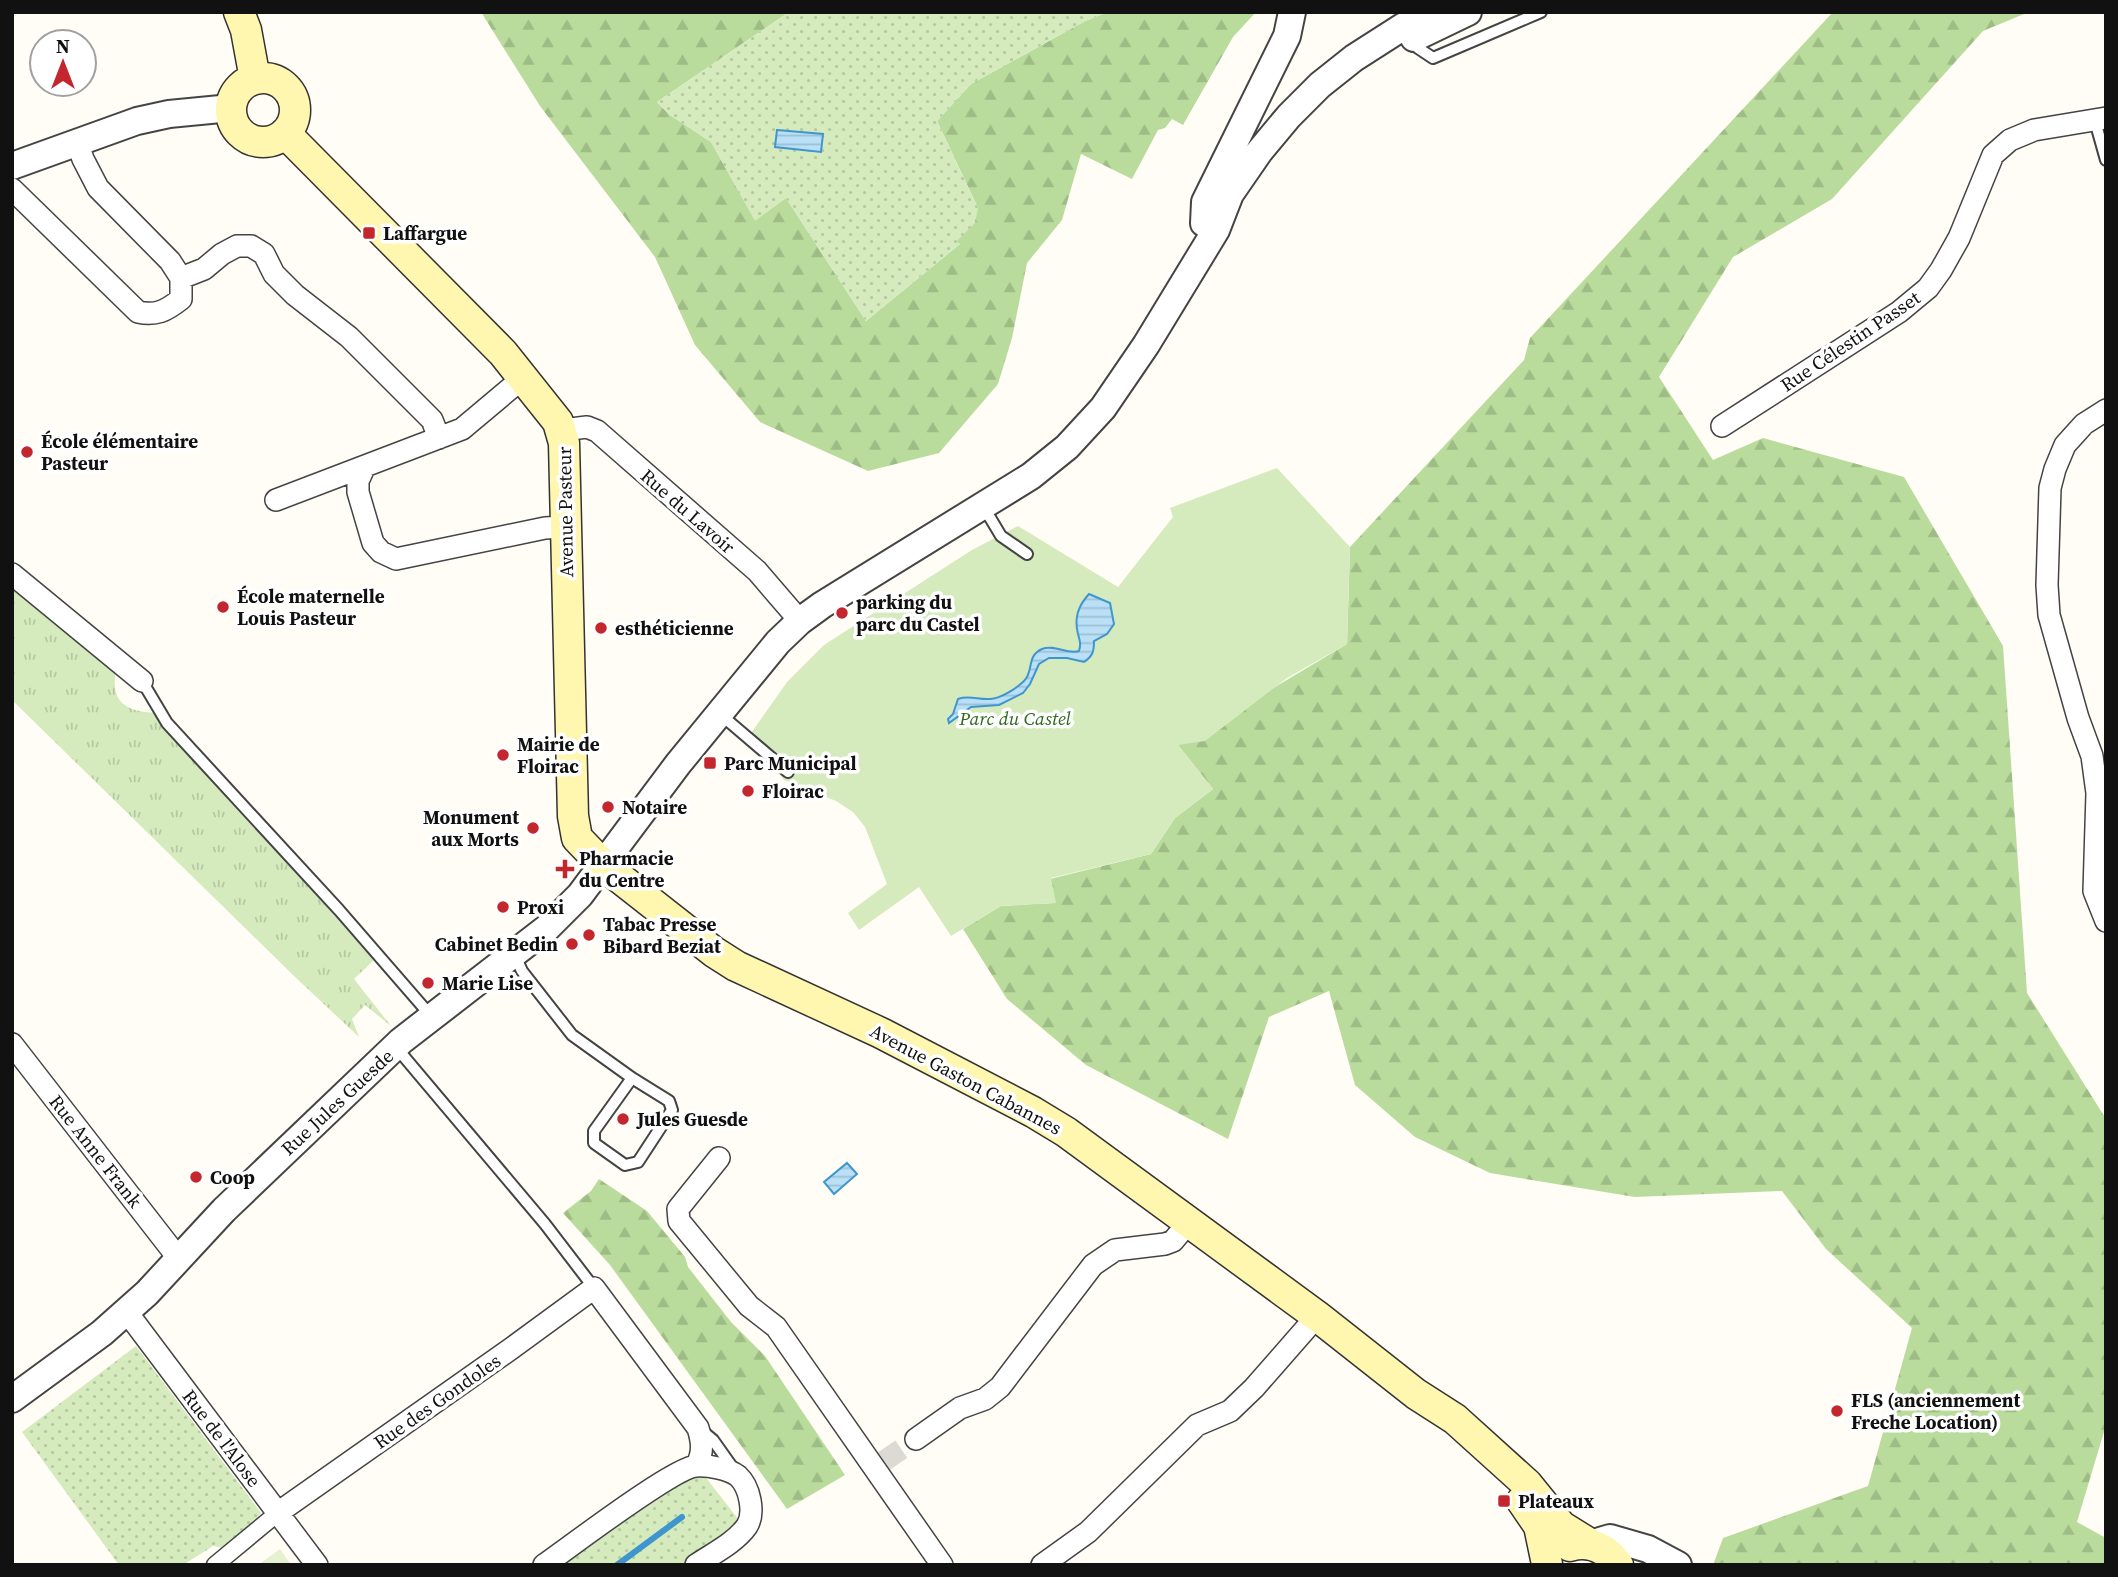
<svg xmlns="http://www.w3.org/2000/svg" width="2118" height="1577" font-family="'Source Serif 4',serif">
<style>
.grass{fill:url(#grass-tufts)}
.forest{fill:url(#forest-firs)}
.park{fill:#d5ebbd}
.garden{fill:url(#garden-dots)}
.pitch{fill:#e6f2cf}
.water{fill:url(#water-rules);stroke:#3f96cf;stroke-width:2}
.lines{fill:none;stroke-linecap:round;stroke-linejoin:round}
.stream{stroke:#3f96cf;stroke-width:6}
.minor-tunnel{stroke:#dbdad3;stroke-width:21;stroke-dasharray:21 10;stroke-linecap:butt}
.service-casing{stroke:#444;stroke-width:14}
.pedestrian-casing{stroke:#444;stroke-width:19}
.minor-casing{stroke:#444;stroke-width:24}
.tertiary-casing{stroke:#444;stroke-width:30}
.secondary-casing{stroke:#333;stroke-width:33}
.service{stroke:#fff;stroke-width:10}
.pedestrian{stroke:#fff;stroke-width:16}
.minor{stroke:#fff;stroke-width:21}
.tertiary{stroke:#fff;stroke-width:26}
.secondary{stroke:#fff6b0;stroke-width:30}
.poi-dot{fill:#c4262e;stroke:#fff;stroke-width:2.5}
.labels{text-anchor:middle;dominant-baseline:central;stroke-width:7;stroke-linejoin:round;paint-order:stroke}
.poi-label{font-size:19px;font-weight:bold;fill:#111;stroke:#fff;text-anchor:start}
.street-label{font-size:19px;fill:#111;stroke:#fff}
.park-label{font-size:19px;font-style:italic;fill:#2f6b1f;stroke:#fff}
</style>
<defs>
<pattern id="grass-tufts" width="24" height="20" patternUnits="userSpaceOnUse" patternTransform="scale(1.75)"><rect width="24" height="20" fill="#d5ebbd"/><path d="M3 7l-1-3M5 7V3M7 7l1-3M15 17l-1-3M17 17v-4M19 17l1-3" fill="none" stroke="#b6c8a1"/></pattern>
<pattern id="forest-firs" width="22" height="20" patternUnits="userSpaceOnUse" patternTransform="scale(1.75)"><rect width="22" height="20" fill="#b9dc9c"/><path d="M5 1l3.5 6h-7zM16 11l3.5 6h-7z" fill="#9ebc85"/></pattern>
<pattern id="garden-dots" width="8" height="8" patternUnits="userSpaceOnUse" patternTransform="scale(1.75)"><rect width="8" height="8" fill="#d5ebbd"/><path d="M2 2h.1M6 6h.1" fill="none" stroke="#b6c8a1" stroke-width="1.8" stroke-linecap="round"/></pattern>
<pattern id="water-rules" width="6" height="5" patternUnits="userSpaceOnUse" patternTransform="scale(1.75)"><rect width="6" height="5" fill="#b9e0f7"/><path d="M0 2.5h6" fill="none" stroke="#9ebfd3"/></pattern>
</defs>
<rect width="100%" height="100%" fill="#fffdf5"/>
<!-- grass -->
<path class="grass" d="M12 581 117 665C109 700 122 711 155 713L374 960 354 979 391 1026 365 1005 352 1019 359 1037 294 976 12 700Z"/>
<!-- forest -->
<path class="forest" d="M481 12H789L657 102 670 115 711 142 755 220 786 198 866 321 960 244 955 242 978 208 937 121 971 84 1085 21 1108 12H1256L1233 37 1183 125 1172 119 1165 128 1158 130 1132 179 1081 154 1062 220 1027 263 1012 338 998 384 939 453 868 471 760 422 695 345 655 257 540 106Z
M1833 12H2029L1983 31 1832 199 1733 257 1659 377 1713 460 1763 438 1904 477 2003 646 2027 993 2106 1119V1425L2077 1522 2106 1538V1565H1713L1723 1538 1868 1486 1912 1328 1826 1249 1782 1191 1635 1197 1490 1173 1415 1137 1355 1085 1329 991 1269 1017 1228 1139 1086 1065 1007 999 963 929 1001 906 1055 903 1050 879 1151 854 1175 818 1213 789 1178 745 1347 644 1350 547 1524 360 1530 338Z
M599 1179 647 1211 685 1257 688 1267 731 1322 765 1356 845 1475 787 1509 610 1265 563 1213 591 1191Z"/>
<!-- park -->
<path class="park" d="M1277 468 1350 547 1347 644 1287 678 1205 741 1178 745 1213 789 1175 818 1151 854 1051 878 1056 903 1001 906 951 936 919 887 859 930 848 913 887 884 865 827 853 812 836 801 784 780 767 758 744 743 787 682 824 645 972 550 1018 526 1118 587 1173 517 1170 508Z"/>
<!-- garden -->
<path class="garden" d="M789 12H1108L1085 21 971 84 937 121 978 208 975 223 956 242 960 244 866 321 786 198 755 221 711 142 670 115 657 102Z
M136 1346 261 1513 230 1544 224 1548 213 1546 183 1565H119L22 1432Z
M703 1474 739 1520 731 1533 684 1565H554L676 1484Z"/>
<!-- pitch -->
<path class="pitch" d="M280 1549 291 1565H258Z"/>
<!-- water -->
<path class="water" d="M777 130 823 134 821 152 775 147Z
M1089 594 1110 603 1114 624 1107 634 1094 641C1094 651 1093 656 1084 662L1067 658H1049L1039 664 1030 684 1023 693 999 705 971 707 949 723 948 719 953 714 958 699C969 695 979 700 990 699 1000 699 1017 688 1024 681 1034 672 1026 656 1042 649 1055 644 1067 655 1079 651 1081 644 1080 641 1078 634 1074 618 1078 606 1089 594Z
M847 1163 857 1174 834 1194 824 1182Z"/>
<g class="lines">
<!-- stream -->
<path class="stream" d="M617 1565 682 1517"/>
<!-- minor-tunnel -->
<path class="minor-tunnel" d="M884 1461 916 1439"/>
<!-- service casing -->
<g class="service-casing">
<path id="service" d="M1413 40 1418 48 1433 58 1541 12
M2095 121 2106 160
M983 506 1001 536 1027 554
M142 681 167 723 339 910 431 1016
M720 714 788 772
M514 954 522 971 572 1035 632 1078 594 1131V1143L625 1165 638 1162 672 1110 669 1101 632 1078
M395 1046 545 1224 594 1288
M701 1430 713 1440 735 1471"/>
</g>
<!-- pedestrian casing -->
<g class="pedestrian-casing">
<path id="pedestrian" d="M215 1565 279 1512"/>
</g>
<!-- minor casing -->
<g class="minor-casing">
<path id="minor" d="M12 189 138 312C156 316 166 311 181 299V278L170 261 98 188 83 159 77 142
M181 278 204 269 222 254 237 246H251L264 254 274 274 295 295 349 337 432 420 439 438
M2106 410 2084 424 2065 445 2055 469 2050 488 2047 585 2049 615 2078 718 2092 756 2097 793 2094 891 2106 921
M1722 426 1899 312 1928 288 1941 270 1959 238 1993 155 2010 140 2034 130 2106 118
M562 430 587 427 597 431 757 571 800 621
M364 468 358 481V492L373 543 381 552 396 559 545 528 565 527
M276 500 462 429 524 377
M12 574 142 681
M12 1044 179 1259
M719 1158 678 1209 679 1221 749 1306 776 1327 942 1565
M126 1311 317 1565
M916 1439 960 1408 985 1399 1000 1387 1093 1265 1115 1250 1165 1244 1173 1241 1189 1222
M279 1512 512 1348 594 1288 698 1428C702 1441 704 1453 696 1466
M544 1565C570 1547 673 1468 696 1466 708 1465 729 1469 738 1476 750 1487 755 1513 747 1526 735 1543 712 1554 696 1565
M1042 1565 1088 1532 1197 1425 1230 1411 1254 1388 1317 1316"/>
</g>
<!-- tertiary casing -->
<g class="tertiary-casing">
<path id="tertiary" d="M1414 38 1468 12
M12 166 137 121 169 114 231 108
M1216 230 1204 223 1205 202 1287 36 1292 12
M12 1399 102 1333 147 1293 224 1210 401 1041 547 928 580 895 678 764 778 642 800 621 822 605 1031 476 1067 447 1103 408 1146 345 1216 230 1230 194 1259 152 1289 116 1320 85 1354 58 1404 26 1431 12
M1590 1544 1610 1538 1648 1549 1678 1565"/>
</g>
<!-- secondary casing -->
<g class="secondary-casing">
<path id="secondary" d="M239 12 246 30 255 79
M231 110a32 32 0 1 1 64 0a32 32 0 1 1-64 0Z
M285 133 503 353 558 422 564 443 573 816 577 838 602 864 714 952 736 966 881 1033 1033 1112 1066 1132 1317 1316 1416 1394 1455 1419 1527 1484 1561 1526 1590 1544
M1522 1501 1539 1526 1547 1564
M1570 1546C1590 1540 1607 1549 1618 1565"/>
</g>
<!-- service -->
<use href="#service" class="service"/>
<!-- pedestrian -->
<use href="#pedestrian" class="pedestrian"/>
<!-- minor -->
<use href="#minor" class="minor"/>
<!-- tertiary -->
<use href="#tertiary" class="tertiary"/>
<!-- secondary -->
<use href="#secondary" class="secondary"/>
</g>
<!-- markers -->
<g class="poi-dot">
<rect x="362" y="226" width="14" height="14" rx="3.5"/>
<circle cx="27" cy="452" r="7"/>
<circle cx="223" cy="607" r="7"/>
<circle cx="842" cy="613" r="7"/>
<circle cx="601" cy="628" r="7"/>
<circle cx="503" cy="755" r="7"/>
<rect x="703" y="756" width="14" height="14" rx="3.5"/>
<circle cx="748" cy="791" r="7"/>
<circle cx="608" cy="807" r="7"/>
<circle cx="533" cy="828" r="7"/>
<path d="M561.5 858.5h7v7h7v7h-7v7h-7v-7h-7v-7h7z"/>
<circle cx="503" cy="907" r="7"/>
<circle cx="589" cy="935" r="7"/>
<circle cx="572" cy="944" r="7"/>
<circle cx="428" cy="983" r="7"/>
<circle cx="623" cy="1119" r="7"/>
<circle cx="196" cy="1177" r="7"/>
<circle cx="1837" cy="1411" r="7"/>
<rect x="1497" y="1494" width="14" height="14" rx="3.5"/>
</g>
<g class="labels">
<!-- poi labels -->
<g class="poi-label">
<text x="383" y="233">Laffargue</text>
<text x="41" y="441">École élémentaire<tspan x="41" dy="22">Pasteur</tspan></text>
<text x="237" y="596">École maternelle<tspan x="237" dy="22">Louis Pasteur</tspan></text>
<text x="856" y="602">parking du<tspan x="856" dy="22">parc du Castel</tspan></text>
<text x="615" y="628">esthéticienne</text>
<text x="517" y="744">Mairie de<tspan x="517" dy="22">Floirac</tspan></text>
<text x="724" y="763">Parc Municipal</text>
<text x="762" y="791">Floirac</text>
<text x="622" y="807">Notaire</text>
<text x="519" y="817" text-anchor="end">Monument<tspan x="519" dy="22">aux Morts</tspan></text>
<text x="579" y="858">Pharmacie<tspan x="579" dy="22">du Centre</tspan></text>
<text x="517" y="907">Proxi</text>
<text x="603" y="924">Tabac Presse<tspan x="603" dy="22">Bibard Beziat</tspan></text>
<text x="558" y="944" text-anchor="end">Cabinet Bedin</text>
<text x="442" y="983">Marie Lise</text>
<text x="637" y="1119">Jules Guesde</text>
<text x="210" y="1177">Coop</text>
<text x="1851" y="1400">FLS (anciennement<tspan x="1851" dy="22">Freche Location)</tspan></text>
<text x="1518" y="1501">Plateaux</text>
</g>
<!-- street labels -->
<g class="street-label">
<text transform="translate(1850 341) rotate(-34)">Rue Célestin Passet</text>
<text transform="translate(688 511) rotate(41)">Rue du Lavoir</text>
<text transform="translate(565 512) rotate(-91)">Avenue Pasteur</text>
<text transform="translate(966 1079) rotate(28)">Avenue Gaston Cabannes</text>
<text transform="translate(337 1102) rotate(-43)">Rue Jules Guesde</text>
<text transform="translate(96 1151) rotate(52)">Rue Anne Frank</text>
<text transform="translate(437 1401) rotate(-35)">Rue des Gondoles</text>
<text transform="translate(222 1438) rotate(53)">Rue de l'Alose</text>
</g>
<!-- park labels -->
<g class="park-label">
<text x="1015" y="718">Parc du Castel</text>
</g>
</g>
<!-- border -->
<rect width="2118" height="1577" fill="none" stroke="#111111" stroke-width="28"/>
<!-- north arrow -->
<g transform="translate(63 63)"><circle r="33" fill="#ffffff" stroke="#a0a0a0" stroke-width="2"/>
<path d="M0-5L12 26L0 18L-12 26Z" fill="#c4262e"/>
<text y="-10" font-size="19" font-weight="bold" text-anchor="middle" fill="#111111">N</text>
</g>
</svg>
